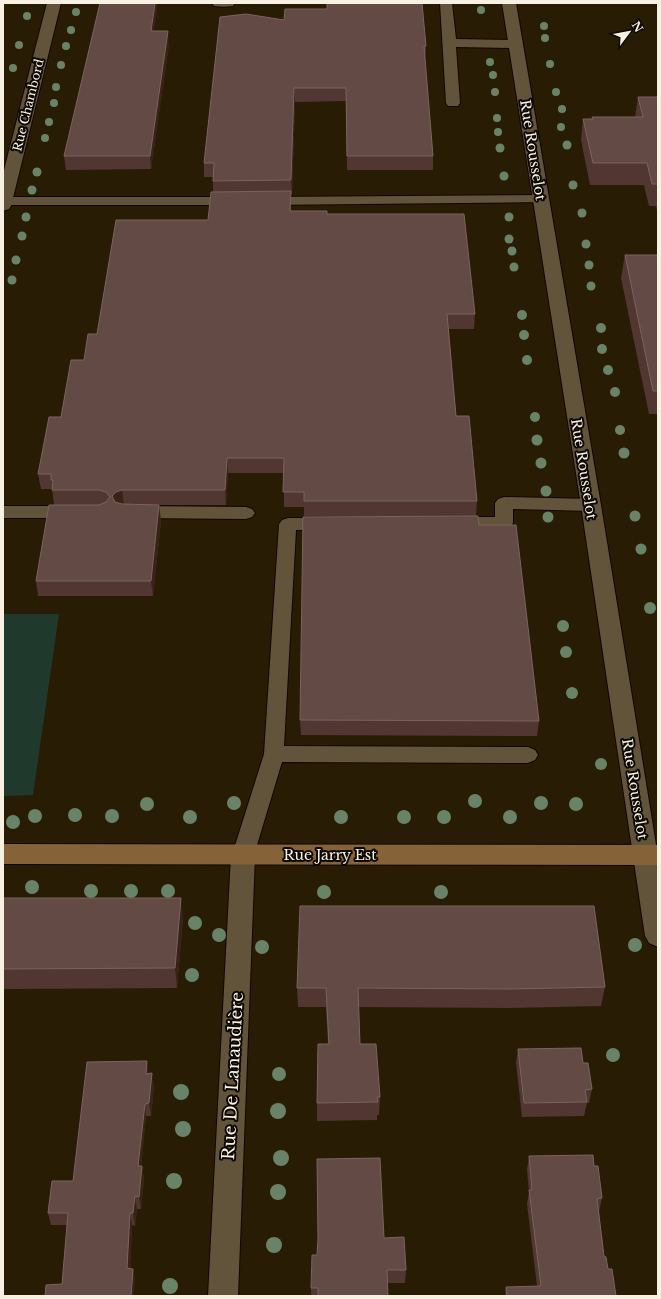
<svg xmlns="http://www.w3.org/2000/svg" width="661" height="1299" font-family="'Libre Baskerville',serif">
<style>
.green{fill:#1f3a2c}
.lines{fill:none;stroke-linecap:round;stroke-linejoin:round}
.lane-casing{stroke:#120600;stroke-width:2}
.street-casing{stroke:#120600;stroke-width:2}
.secondary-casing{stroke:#120600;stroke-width:2}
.lane{fill:#62533b;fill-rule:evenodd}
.street{fill:#62533b;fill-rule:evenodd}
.secondary{fill:#866239;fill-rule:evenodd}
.tree{fill:#688367}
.wall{fill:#513632}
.shaded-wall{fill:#392318}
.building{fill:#634a45;stroke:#7a645d}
.labels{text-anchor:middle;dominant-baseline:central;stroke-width:4;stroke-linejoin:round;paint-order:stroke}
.far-street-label{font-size:12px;fill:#f8f0e1;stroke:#0d0802}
.street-label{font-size:14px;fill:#f8f0e1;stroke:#0d0802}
.near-street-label{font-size:17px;fill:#f8f0e1;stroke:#0d0802}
</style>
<rect width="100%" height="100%" fill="#291c05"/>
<!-- green -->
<path class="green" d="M3 614H59L33 795 3 796Z"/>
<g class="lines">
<!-- lane casing -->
<g class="lane-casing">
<path id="lane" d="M212 3H235L233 6C227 7 220 7 214 6Z
M440 3H452L456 39 515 40 519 41 521 44 519 47 515 48 456 47 460 103 458 106H448L446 103Z
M541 195 546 196 548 199 546 202 266 205 261 204 259 201 261 198 266 197Z
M3 197H236L241 198 243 201 241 204 236 205H4Z
M504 497 591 499 597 501 600 505 597 509 591 511 513 509V523L510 527 504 529H454L448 527 445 523 448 519 454 517H495V503L498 499Z
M3 506H74L80 508 83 512 80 516 74 518H3Z
M135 506 246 507 252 509 255 513 252 517 246 519 135 518 129 516 126 512 129 508Z
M288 518H329L335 520 338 524 335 528 329 530H296L284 746 528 747 535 750 538 755 535 760 528 763 282 762 254 855 251 861 243 863 235 861 232 855 264 754 279 524 282 520Z"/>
</g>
<!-- street casing -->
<g class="street-casing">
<path id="street" d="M47 3H61L11 206 9 209 3 211V174Z
M502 3H516L601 505 658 857V947L649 943 645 936 581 505Z
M243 845 252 848 255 855 238 1296H208L231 855 234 848Z"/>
</g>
<!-- secondary casing -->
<g class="secondary-casing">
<path id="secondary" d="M3 844 658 845V865L3 864Z"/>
</g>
<!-- lane -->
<use href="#lane" class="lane"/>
<!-- street -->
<use href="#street" class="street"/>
<!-- secondary -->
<use href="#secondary" class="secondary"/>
</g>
<!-- trees -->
<g class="tree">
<circle cx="481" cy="10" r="4"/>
<circle cx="76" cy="12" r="4"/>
<circle cx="27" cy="16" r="4"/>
<circle cx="544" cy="26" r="4"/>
<circle cx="71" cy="30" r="4"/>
<circle cx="545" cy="38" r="4"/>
<circle cx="19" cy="45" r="4"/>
<circle cx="66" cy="46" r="4"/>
<circle cx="490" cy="62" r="4"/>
<circle cx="550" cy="64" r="4"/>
<circle cx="61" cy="65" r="4"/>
<circle cx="13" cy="68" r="4"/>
<circle cx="493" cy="75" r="4"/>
<circle cx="56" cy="87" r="4"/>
<circle cx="495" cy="92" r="4"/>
<circle cx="556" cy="92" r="4"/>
<circle cx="54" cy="103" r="4"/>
<circle cx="562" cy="109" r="4"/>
<circle cx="497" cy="118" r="4"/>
<circle cx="49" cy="122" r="4"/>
<circle cx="561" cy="127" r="4"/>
<circle cx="498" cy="132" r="4"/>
<circle cx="45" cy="138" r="4"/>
<circle cx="567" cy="145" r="4.5"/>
<circle cx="500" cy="148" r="4.5"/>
<circle cx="37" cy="172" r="4.5"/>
<circle cx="504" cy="176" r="4.5"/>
<circle cx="573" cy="185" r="4.5"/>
<circle cx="32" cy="190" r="4.5"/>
<circle cx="582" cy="213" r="4.5"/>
<circle cx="26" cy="217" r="4.5"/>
<circle cx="509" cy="217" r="4.5"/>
<circle cx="22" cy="236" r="4.5"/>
<circle cx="509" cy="239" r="4.5"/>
<circle cx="586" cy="244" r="4.5"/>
<circle cx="512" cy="251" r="4.5"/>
<circle cx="16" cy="260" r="4.5"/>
<circle cx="589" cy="265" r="4.5"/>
<circle cx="514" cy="267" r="4.5"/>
<circle cx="12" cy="280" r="4.5"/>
<circle cx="591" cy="286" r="4.5"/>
<circle cx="522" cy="315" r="5"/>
<circle cx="601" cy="328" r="5"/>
<circle cx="524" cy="335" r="5"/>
<circle cx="602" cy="349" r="5"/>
<circle cx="527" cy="360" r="5"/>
<circle cx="608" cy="370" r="5"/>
<circle cx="615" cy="392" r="5"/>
<circle cx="535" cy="417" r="5"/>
<circle cx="620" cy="430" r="5"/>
<circle cx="537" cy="440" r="5.5"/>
<circle cx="624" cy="453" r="5.5"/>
<circle cx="541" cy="463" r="5.5"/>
<circle cx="546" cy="491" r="5.5"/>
<circle cx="635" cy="516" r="5.5"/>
<circle cx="548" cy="517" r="5.5"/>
<circle cx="641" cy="549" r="5.5"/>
<circle cx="650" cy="608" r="6"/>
<circle cx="563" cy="626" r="6"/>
<circle cx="566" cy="652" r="6"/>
<circle cx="572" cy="693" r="6"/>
<circle cx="601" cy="764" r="6"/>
<circle cx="475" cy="801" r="7"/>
<circle cx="234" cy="803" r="7"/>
<circle cx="541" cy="803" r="7"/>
<circle cx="147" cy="804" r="7"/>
<circle cx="576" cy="804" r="7"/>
<circle cx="75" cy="815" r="7"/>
<circle cx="35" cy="816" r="7"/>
<circle cx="112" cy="816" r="7"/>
<circle cx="190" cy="817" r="7"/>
<circle cx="341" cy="817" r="7"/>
<circle cx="404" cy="817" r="7"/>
<circle cx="444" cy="817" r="7"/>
<circle cx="510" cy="817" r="7"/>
<circle cx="13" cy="822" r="7"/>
<circle cx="32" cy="887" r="7"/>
<circle cx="91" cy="891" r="7"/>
<circle cx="131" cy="891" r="7"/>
<circle cx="168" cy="891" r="7"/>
<circle cx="324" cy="892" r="7"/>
<circle cx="441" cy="892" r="7"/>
<circle cx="195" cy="923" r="7"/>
<circle cx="219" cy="935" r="7"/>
<circle cx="635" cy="945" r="7"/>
<circle cx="262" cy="947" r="7"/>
<circle cx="192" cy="975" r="7"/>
<circle cx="613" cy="1055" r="7"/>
<circle cx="279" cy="1074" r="7"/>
<circle cx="181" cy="1092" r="8"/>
<circle cx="278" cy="1111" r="8"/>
<circle cx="183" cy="1129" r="8"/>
<circle cx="281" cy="1158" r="8"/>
<circle cx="174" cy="1181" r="8"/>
<circle cx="278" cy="1192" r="8"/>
<circle cx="274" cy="1245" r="8"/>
<circle cx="170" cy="1286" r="8"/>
</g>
<!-- wall -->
<path class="wall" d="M220 17 426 46 425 59 433 156V170H347L346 101 295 102 292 194H291V211L327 214 475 314 474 329H449L456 416 477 501 476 516H304V507H284V473H228L226 505H124L161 520 153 596H38L36 581 54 504 52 489H41L38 474 84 360 97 334 208 220 213 192V177H204V163Z
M154 31 169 44 151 169 66 170 64 156Z
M638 97H658V214L656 206H649L644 185H590L581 140 583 119H592V117H635Z
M625 255H658V414H649L621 278Z
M479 525 539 721 537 736 301 735 300 720Z
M3 898 183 918 177 988 3 989Z
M605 987 601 1006 507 1008 359 1007 360 1044 380 1097 379 1115H377V1120L317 1121V1103L328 1044 326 1007H298L297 988Z
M518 1049 583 1063 592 1089 589 1103H587L584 1116 522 1117 516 1063Z
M149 1073 154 1086 151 1116H146L141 1166H142L144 1179 141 1209H137L135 1226 132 1225 130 1269H133L135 1281 62 1284 67 1225H51L48 1213 73 1181Z
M529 1156 594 1166 602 1198 599 1212 604 1256 616 1296H505L506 1287 537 1286 527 1204 529 1192 527 1170Z
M384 1238 406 1270 405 1283H387L388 1296H311V1288L317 1255 318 1240Z"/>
<!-- shaded-wall -->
<path class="shaded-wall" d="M155 3H158L152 44 151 31Z
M168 31 169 44 151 169 150 156Z
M294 88 295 102 292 194 291 180Z
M227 458 228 473 226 505 225 490Z
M122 490 124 504 118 507 112 496 116 492Z
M159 505 161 520 153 596 151 581Z
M181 898 183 918 177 988 175 968Z
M147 1061 149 1074H146Z
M152 1073 154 1086 151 1116 149 1103Z
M145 1104 146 1116 140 1179 138 1166Z
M142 1166 144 1179 141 1209 139 1197Z
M135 1196 137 1209 135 1226 133 1213Z
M130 1213 132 1225 130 1280 127 1268Z
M133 1269 135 1281 134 1296H131Z"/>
<!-- building -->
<path class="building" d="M100 3H155L151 31H168L150 156H64Z
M327 3H422L426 46H424L433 156H347L346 88H294L291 180 213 181 214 163H204L220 17 246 14 284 20 285 9H327Z
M638 97H658V184H652L647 163H593L583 119H593L592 117H643Z
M291 191 290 211H327V214H464L475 314H447L456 416H469L477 501H304V492H283L284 458H227L225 490H122L116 492 112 496 115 502 122 504 159 505 151 581H36L49 505H99L106 502 110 497 106 492 99 490H52L53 480H51V474H38L49 417H61L71 360H84L88 334H97L116 220H208L211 192Z
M625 255H658V391H653Z
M478 516 479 525H516L539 721 300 720 303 517Z
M3 898H181L175 968 3 969Z
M300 906H594L605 987 510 989 358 988 360 1044H376L380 1097H377L378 1102 317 1103 318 1044H329L326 988H297Z
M581 1048 583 1063H588L592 1089 585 1090 587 1102 524 1103 518 1049Z
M147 1061 146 1074 152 1073 149 1103 145 1104 138 1166H142L139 1197 135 1196 133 1213H130L127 1268 133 1269 131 1296H45L46 1285 62 1284 68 1213H48L52 1181H73L87 1062Z
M593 1155 594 1166H598L602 1198 597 1199 604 1256 606 1257 608 1269H612L616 1296H507L506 1287 541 1286 529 1190H532L529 1156Z
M380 1158 384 1238 404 1237 406 1270H387L388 1296H318V1288H311L312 1255H317L318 1239 317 1159Z"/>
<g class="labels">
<!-- far-street labels -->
<g class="far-street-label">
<text transform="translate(28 105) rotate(-76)">Rue Chambord</text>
</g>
<!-- street labels -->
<g class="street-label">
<text transform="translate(533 150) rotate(81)">Rue Rousselot</text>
<text transform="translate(584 469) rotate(81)">Rue Rousselot</text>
<text transform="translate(635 789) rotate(81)">Rue Rousselot</text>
<text x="330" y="855">Rue Jarry Est</text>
</g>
<!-- near-street labels -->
<g class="near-street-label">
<text transform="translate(233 1076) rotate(-87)">Rue De Lanaudière</text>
</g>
</g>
<!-- border -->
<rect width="661" height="1299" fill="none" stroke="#f8f0e1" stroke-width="8"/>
<!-- north arrow -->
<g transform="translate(629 32) rotate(58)" stroke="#0d0802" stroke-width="3" paint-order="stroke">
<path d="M0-3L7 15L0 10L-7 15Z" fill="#f8f0e1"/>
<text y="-6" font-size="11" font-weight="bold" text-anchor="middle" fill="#f8f0e1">N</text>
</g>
</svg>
